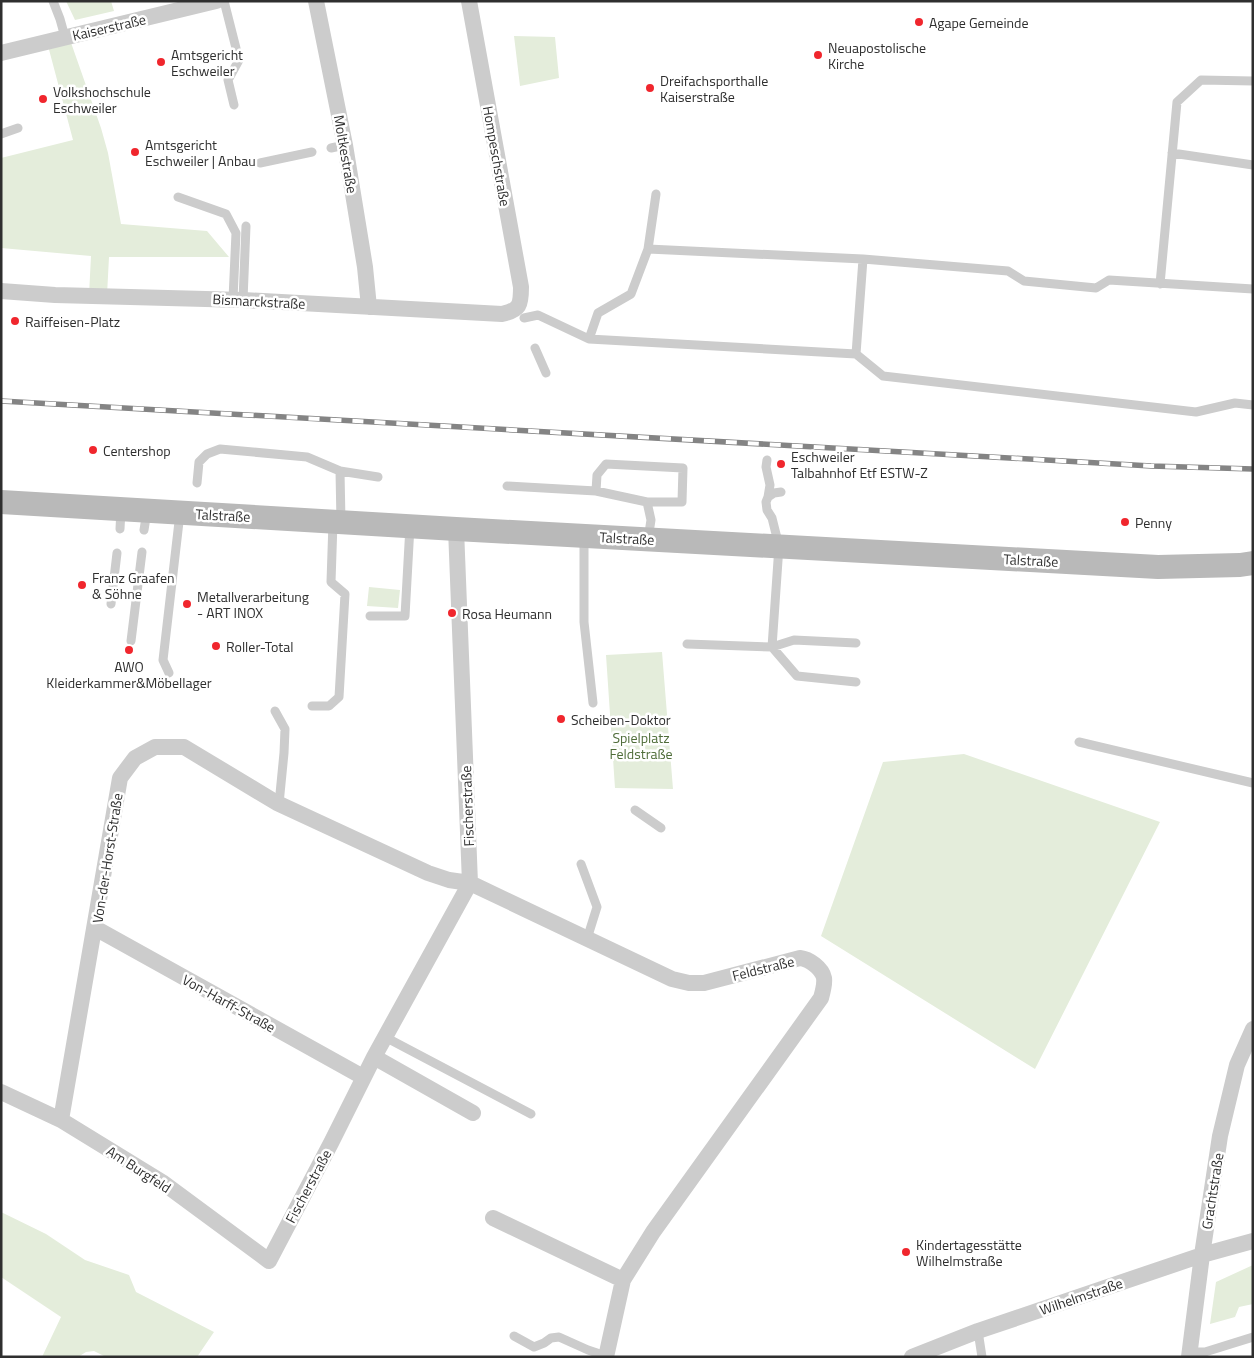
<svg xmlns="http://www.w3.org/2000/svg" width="1254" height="1358" font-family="'Titillium Web',sans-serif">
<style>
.green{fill:#e4eddb}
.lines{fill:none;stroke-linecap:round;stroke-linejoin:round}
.service{stroke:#ccc;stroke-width:9}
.minor{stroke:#ccc;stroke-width:16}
.secondary{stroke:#b9b9b9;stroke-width:24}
.rail-casing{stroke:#848484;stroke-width:5.5}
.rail{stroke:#fff;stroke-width:4;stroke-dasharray:11;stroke-linecap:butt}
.poi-dot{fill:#f0262d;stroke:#fff;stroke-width:2}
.labels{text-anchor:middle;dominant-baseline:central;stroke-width:5;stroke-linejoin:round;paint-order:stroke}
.poi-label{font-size:14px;fill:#2f2f2f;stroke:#fff;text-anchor:start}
.street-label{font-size:14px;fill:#2f2f2f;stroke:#fff}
.park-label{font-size:14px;fill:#4f6d39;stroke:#fff}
</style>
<rect width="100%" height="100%" fill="#fff"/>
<!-- green -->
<path class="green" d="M66 1H111L114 11 75 20Z
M514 36 555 37 559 78 520 86Z
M69 37 101 128 108 153 121 224 207 231 229 257H109L107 295H89L91 256 1 248V158L73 140 47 42Z
M369 587 400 590 398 608 367 606Z
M662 652 673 789 615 788 606 655Z
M964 754 1160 822 1035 1069 821 936 883 762Z
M1 1212 46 1234 85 1260 129 1275 136 1292 214 1332 197 1357H106L94 1351 86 1352 78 1357H42L61 1317 1 1277Z
M1253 1265V1304L1239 1307 1235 1317 1210 1324 1216 1282Z"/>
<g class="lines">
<!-- service -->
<path class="service" d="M53 1 60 19 65 37
M224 1 239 60 228 80 234 105
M1 134 18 128
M331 148 345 145
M1172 153 1253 165
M260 163 312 152
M178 197 226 214 236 233 233 299
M648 249 656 194
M1160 284 1177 102 1201 80 1253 81
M243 300 246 226
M524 318 538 315 589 339 598 313 631 294 648 249 863 259 1008 271 1024 281 1096 288 1109 280 1253 289
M589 339 856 354 863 259
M535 348 546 373
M856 354 883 376 1196 412 1235 403 1253 405
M767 460 766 467 770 485 768 497
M340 471 341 522
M197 483 199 462 207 454 220 449 307 457 340 471 378 477
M507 486 596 491 647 502 651 520 648 539
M596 491 597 475 606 464 683 468 682 502H647
M781 492 774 493 768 497 766 502 767 510 772 518 779 546 772 647 797 676 856 682
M120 529 121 509
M144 530 147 511
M584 536V622L593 703
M111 604 117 553
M370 616H405L410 526
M131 641 142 552
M687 644 772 647 794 640 856 643
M169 673 163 660 180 513
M312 706H329L339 697 345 594 331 582 333 522
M275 711 285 729 284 753 279 804
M1079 742 1253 783
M635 810 661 828
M581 864 597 907 587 939
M385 1037 531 1114
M978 1331 982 1357
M514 1336 534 1347 544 1343 551 1338 559 1337 588 1350 606 1356
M1189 1352H1205L1253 1337"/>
<!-- minor -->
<path class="minor" d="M316 1 345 145 365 267 369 307
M1 53 216 1
M1 291 55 295 243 300 502 314C520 310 521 305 521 287L469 1
M95 928 363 1077
M374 1057 473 1113
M1 1092 61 1120 162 1182 269 1261 331 1143 374 1057 470 883 456 529
M61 1120 120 778 135 758 155 747H184L277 803 428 873 449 880 470 883 672 979 689 983H704L800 958C809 959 822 968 824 978 825 984 823 991 821 998L653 1232 623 1280 606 1357
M493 1218 623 1280
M912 1357 978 1331 1202 1255 1253 1241
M1189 1357 1202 1255 1220 1136 1237 1065 1253 1029"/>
<!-- secondary -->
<path class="secondary" d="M1 502 456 529 1158 567 1240 565 1253 563"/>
<!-- rail casing -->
<g class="rail-casing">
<path id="rail" d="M1 401 1151 466 1253 469"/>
</g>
<!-- rail -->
<use href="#rail" class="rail"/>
</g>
<!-- markers -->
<g class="poi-dot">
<circle cx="919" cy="22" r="5"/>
<circle cx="818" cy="55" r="5"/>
<circle cx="161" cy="62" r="5"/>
<circle cx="650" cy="88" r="5"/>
<circle cx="43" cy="99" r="5"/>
<circle cx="135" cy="152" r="5"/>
<circle cx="15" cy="321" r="5"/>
<circle cx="93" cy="450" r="5"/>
<circle cx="781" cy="464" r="5"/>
<circle cx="1125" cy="522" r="5"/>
<circle cx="82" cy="585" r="5"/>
<circle cx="187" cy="604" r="5"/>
<circle cx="452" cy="613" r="5"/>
<circle cx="216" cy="646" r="5"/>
<circle cx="129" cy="650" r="5"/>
<circle cx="561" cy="719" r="5"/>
<circle cx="906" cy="1252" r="5"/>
</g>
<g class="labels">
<!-- poi labels -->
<g class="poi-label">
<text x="929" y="22">Agape Gemeinde</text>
<text x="828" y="47">Neuapostolische<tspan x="828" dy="16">Kirche</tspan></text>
<text x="171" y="54">Amtsgericht<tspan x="171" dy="16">Eschweiler</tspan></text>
<text x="660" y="80">Dreifachsporthalle<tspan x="660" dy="16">Kaiserstraße</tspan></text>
<text x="53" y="91">Volkshochschule<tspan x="53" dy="16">Eschweiler</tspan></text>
<text x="145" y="144">Amtsgericht<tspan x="145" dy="16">Eschweiler | Anbau</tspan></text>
<text x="25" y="321">Raiffeisen-Platz</text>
<text x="103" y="450">Centershop</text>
<text x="791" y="456">Eschweiler<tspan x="791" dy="16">Talbahnhof Etf ESTW-Z</tspan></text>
<text x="1135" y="522">Penny</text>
<text x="92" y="577">Franz Graafen<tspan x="92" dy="16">&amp; Söhne</tspan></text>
<text x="197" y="596">Metallverarbeitung<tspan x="197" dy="16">- ART INOX</tspan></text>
<text x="462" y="613">Rosa Heumann</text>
<text x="226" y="646">Roller-Total</text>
<text x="129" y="666" text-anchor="middle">AWO<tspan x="129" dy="16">Kleiderkammer&amp;Möbellager</tspan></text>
<text x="571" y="719">Scheiben-Doktor</text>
<text x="916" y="1244">Kindertagesstätte<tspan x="916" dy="16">Wilhelmstraße</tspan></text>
</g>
<!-- street labels -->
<g class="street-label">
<text transform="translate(109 27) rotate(-13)">Kaiserstraße</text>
<text transform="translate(346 154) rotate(80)">Moltkestraße</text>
<text transform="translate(497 156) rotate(80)">Hompeschstraße</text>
<text transform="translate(259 301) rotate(3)">Bismarckstraße</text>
<text transform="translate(223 515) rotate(3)">Talstraße</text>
<text transform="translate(627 538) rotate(3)">Talstraße</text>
<text transform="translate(1031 560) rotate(3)">Talstraße</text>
<text transform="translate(467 806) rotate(-92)">Fischerstraße</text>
<text transform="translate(107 858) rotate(-81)">Von-der-Horst-Straße</text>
<text transform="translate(763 968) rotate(-14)">Feldstraße</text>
<text transform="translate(229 1003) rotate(29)">Von-Harff-Straße</text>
<text transform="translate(139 1169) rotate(33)">Am Burgfeld</text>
<text transform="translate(308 1186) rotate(-62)">Fischerstraße</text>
<text transform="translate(1212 1191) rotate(-81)">Grachtstraße</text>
<text transform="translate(1081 1296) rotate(-19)">Wilhelmstraße</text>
</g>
<!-- park labels -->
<g class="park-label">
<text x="641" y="737">Spielplatz<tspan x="641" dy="16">Feldstraße</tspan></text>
</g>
</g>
<!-- border -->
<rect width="1254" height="1358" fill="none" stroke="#2f2f2f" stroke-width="5"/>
</svg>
